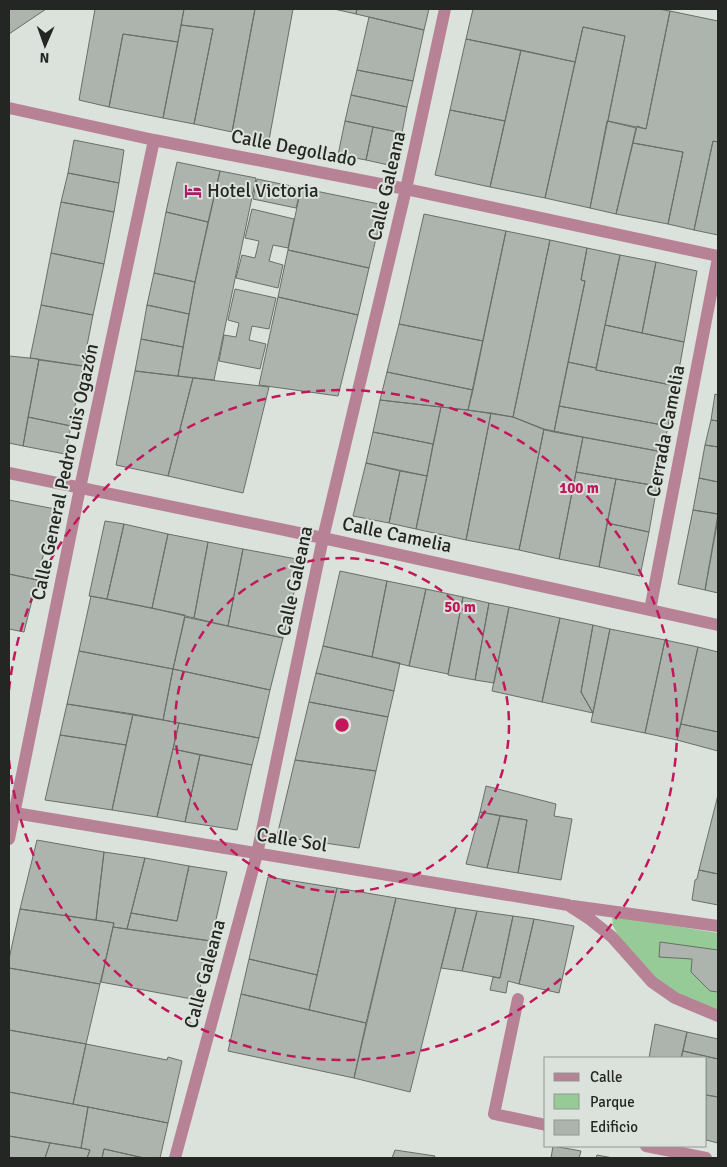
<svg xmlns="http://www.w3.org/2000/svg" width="727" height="1167" font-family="Signika,sans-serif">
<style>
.green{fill:#96cb97}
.building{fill:#adb4ad;stroke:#686e68}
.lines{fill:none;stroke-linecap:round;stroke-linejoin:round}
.minor{stroke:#b78296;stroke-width:12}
.ring{fill:none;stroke:#c2185b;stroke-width:2.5;stroke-dasharray:9 6}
.labels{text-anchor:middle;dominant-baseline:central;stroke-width:4;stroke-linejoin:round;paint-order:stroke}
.street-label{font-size:19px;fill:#232623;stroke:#dbe2db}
.poi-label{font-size:19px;fill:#232623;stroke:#dbe2db;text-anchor:start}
.centre{fill:#c2185b;stroke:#dbe2db;stroke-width:2.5}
.ring-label{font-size:15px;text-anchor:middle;font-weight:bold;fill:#c2185b;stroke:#dbe2db;stroke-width:4;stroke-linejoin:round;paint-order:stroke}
</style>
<rect width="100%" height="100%" fill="#dbe2db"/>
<!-- green -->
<path class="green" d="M612 916 718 933V1012L678 995 656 979 621 940 613 926Z"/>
<!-- building -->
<path class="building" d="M9 9H46L9 34Z
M95 9H184L178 42 123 34 109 107 79 100Z
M184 9H255L232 132 194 124 213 29 181 25Z
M255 9H293L269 140 232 132Z
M334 9H357L356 14Z
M357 9H429L424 30 356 14Z
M473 9H658L670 11 646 129 608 121 625 36 583 27 575 62 466 39Z
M670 11 718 21V142L713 141 694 230 668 224 683 152 633 143 637 126 646 129Z
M369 17 424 30 413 81 357 70Z
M181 25 213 29 194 124 163 118Z
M583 27 625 36 590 208 545 198Z
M123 34 178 42 163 118 109 107Z
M466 39 521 50 505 121 450 110Z
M521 50 575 62 545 198 490 187Z
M357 70 413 81 407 107 351 95Z
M351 95 407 107 402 133 345 121Z
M450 110 505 121 490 187 435 175Z
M345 121 373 127 366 160 338 155Z
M607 121 636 128 616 214 590 208Z
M373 127 402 133 393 166 366 160Z
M74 140 124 150 119 183 68 173Z
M713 141 718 142V235L694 230Z
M633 143 683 152 668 224 616 214Z
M177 162 220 171 208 222 166 212Z
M220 171 256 178 214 380 178 376 195 282Z
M68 173 119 183 114 212 61 202Z
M257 179 301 188 296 208 253 199Z
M301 188 384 205 369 268 288 250Z
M61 202 114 212 104 264 51 253Z
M252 209 294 219 288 248 273 245 269 261 283 265 278 288 236 278 242 255 255 258 259 241 245 238Z
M166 212 208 222 195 282 154 273Z
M424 214 506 231 483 341 399 324Z
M506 231 550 240 513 417 468 410Z
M550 240 587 248 581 280 585 281 554 432 545 430 513 417Z
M587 248 620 255 596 368 568 362 585 281 581 280Z
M288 250 369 268 358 315 278 297Z
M51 253 104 264 93 315 41 305Z
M620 255 656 262 642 333 605 325Z
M656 262 697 271 684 342 642 333Z
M154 273 195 282 189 314 147 305Z
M235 289 276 298 269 329 252 326 249 340 266 344 260 369 219 361 224 335 236 337 239 323 228 320Z
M278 297 358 315 338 396 259 385Z
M41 305 93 315 83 366 30 358Z
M147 305 189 314 183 347 141 339Z
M399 324 483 341 473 390 387 372Z
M605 325 684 342 676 386 596 370Z
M141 339 183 347 178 376 135 371Z
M9 356 39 359 23 446 9 443Z
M39 360 83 366 71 426 28 417Z
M568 362 596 368V370L676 386 668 426 559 406Z
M135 371 193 378 168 476 116 465Z
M387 372 473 390 468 410 380 400Z
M193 378 269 387 243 493 168 476Z
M715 394 718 395V421L711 420Z
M380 400 441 407 433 444 373 432Z
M559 406 668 426 663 452 554 432Z
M441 407 491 413 466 540 416 529Z
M491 413 513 417 544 429 519 550 466 540Z
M28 417 71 426 65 454 23 446Z
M711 420 718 421V447L705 445Z
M544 429 583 437 559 559 519 550Z
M373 432 433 444 427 476 366 463Z
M583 437 663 452 657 486 576 472Z
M705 445 718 447V482L699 478Z
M366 463 400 471 389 523 353 516Z
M400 471 427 476 416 529 389 523Z
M576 472 616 479 599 567 559 559Z
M699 478 718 482V514L693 510Z
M616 479 657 486 649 532 607 523Z
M9 500 55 509 37 580 9 574Z
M693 510 718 514 705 590 678 584Z
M718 519V593L705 590Z
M105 521 124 524 107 599 89 596Z
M607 523 649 532 640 576 599 567Z
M124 524 168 534 152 608 107 599Z
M168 534 208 542 194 618 152 608Z
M208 542 243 549 228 626 194 618Z
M243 549 302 560 283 638 228 626Z
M340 571 387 581 372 657 323 646Z
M9 574 37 580 24 632 9 629Z
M387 581 426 589 409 666 372 657Z
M426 589 463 597 448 674 409 666Z
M91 596 185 615 173 669 79 651Z
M463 597 489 603 475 680 448 675Z
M489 603 509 607 494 683 475 680Z
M509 607 560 618 542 702 492 691Z
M185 617 283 638 270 690 173 669Z
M560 618 593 625 581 692 593 713 542 702Z
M593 625 610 629 593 713 581 692Z
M610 629 665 640 645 733 591 722Z
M665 640 698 647 677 740 645 733Z
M323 646 400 663 394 691 316 673Z
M698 647 718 652V732L681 724Z
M79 651 173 669 163 720 67 704Z
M173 669 270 690 259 738 163 720Z
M316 673 394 691 388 717 309 702Z
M309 702 388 717 376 771 295 760Z
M67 704 133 714 126 745 60 735Z
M133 714 179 723 157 817 112 810Z
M179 723 259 738 252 765 173 749Z
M681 724 718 732V751L677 740Z
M60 735 126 745 112 810 45 800Z
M173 749 200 755 185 822 157 817Z
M200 755 252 765 237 830 185 822Z
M295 760 376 771 359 848 277 836Z
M486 786 556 804 554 816 572 819 561 880 518 873 527 820 480 812Z
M718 795V874L699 870Z
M480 812 500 816 487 868 466 864Z
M500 816 527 820 518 873 487 868Z
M37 840 104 852 96 920 20 909Z
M104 852 145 858 127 929 113 927 114 923 96 920Z
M145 858 189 866 177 921 131 913Z
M189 866 227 872 211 941 127 929 131 913 177 921Z
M699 870 718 874V905L692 900 695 880 697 879Z
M268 877 337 888 317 975 249 959Z
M337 888 396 898 366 1023 309 1010Z
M396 898 456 908 410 1092 354 1078Z
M456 908 477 911 462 971 441 968Z
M20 909 114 923 100 984 9 968V959Z
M477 911 513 916 500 978 462 971Z
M513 916 534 919 519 984 508 981 506 993 490 990 493 977 500 978Z
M534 919 574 926 559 993 519 984Z
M113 927 211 941 197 1000 101 982Z
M660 942 718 950V992L710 991 691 972 692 959 659 957Z
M249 959 317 975 309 1010 241 994Z
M9 968 100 984 86 1044 9 1030Z
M241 994 366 1023 354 1078 228 1051Z
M655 1024 687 1032 681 1058H649Z
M9 1030 86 1044 73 1104 9 1092Z
M687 1032 718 1039V1059L683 1051Z
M86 1044 167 1060 168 1057 182 1061 168 1123 73 1104Z
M683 1051 718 1059V1097L706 1095V1058H681Z
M9 1092 88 1107 81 1148 9 1136Z
M706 1095 718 1097V1143L706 1140Z
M88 1107 168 1123 160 1158H144L104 1149 102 1158H87L90 1150 81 1148Z
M9 1136 50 1143 45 1158H9Z
M50 1143 81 1148 90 1150 87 1158H45Z
M553 1146 581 1151 579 1158H551Z
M104 1149 144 1158H102Z
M395 1150 435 1156 434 1158H392Z
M597 1155 613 1158H596Z"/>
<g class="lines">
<!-- minor -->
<path class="minor" d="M9 108 154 140 406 189 718 256
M9 473 323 538 718 625
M650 610 718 258
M9 812 568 905 591 920 612 937 652 982 675 998 718 1016
M9 839 80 488 154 140
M573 906 718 926
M518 999 494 1114 546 1125
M646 1146 706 1158
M175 1158 257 854 323 538 406 189 445 9"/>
</g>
<!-- distance rings -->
<g class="ring">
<circle cx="342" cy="725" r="167"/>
<path d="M9 690A335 335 0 1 1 9 760"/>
</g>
<!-- icons -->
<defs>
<g id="hotel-bare" transform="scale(1.35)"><path d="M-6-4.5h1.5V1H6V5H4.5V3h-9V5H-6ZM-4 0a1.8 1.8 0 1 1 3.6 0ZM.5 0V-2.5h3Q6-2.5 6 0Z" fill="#a71e65" stroke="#dbe2db" stroke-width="2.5" paint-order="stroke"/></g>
</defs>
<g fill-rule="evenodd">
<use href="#hotel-bare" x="193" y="191"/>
</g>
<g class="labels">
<!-- street labels -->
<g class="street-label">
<text transform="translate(294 148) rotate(11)">Calle Degollado</text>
<text transform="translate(387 186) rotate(-77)">Calle Galeana</text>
<text transform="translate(666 431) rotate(-79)">Cerrada Camelia</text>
<text transform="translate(65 472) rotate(-78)">Calle General Pedro Luis Ogazón</text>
<text transform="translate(397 535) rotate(12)">Calle Camelia</text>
<text transform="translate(295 581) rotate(-78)">Calle Galeana</text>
<text transform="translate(292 840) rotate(9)">Calle Sol</text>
<text transform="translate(205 974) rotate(-75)">Calle Galeana</text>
</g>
<!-- poi labels -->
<g class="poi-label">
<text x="207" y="191">Hotel Victoria</text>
</g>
</g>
<circle cx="342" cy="725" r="8" class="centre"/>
<g class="ring-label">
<text x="579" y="493">100 m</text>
<text x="460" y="612">50 m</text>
</g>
<!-- border -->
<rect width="727" height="1167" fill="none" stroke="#232623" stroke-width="20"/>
<!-- legend -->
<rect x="544" y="1057" width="162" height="90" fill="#dbe2db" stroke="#919791"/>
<rect x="554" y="1073" width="25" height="8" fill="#b78296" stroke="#919791"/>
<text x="590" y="1082" font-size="15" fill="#232623">Calle</text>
<rect x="554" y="1094" width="25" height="15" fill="#96cb97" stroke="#919791"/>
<text x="590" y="1107" font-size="15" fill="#232623">Parque</text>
<rect x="554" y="1120" width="25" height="15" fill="#adb4ad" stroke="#919791"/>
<text x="590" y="1132" font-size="15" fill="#232623">Edificio</text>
<!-- north arrow -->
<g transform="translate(45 45) rotate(182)" stroke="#dbe2db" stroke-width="4" paint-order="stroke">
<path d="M0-4L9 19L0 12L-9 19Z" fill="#232623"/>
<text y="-8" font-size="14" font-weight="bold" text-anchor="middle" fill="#232623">N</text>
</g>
</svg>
